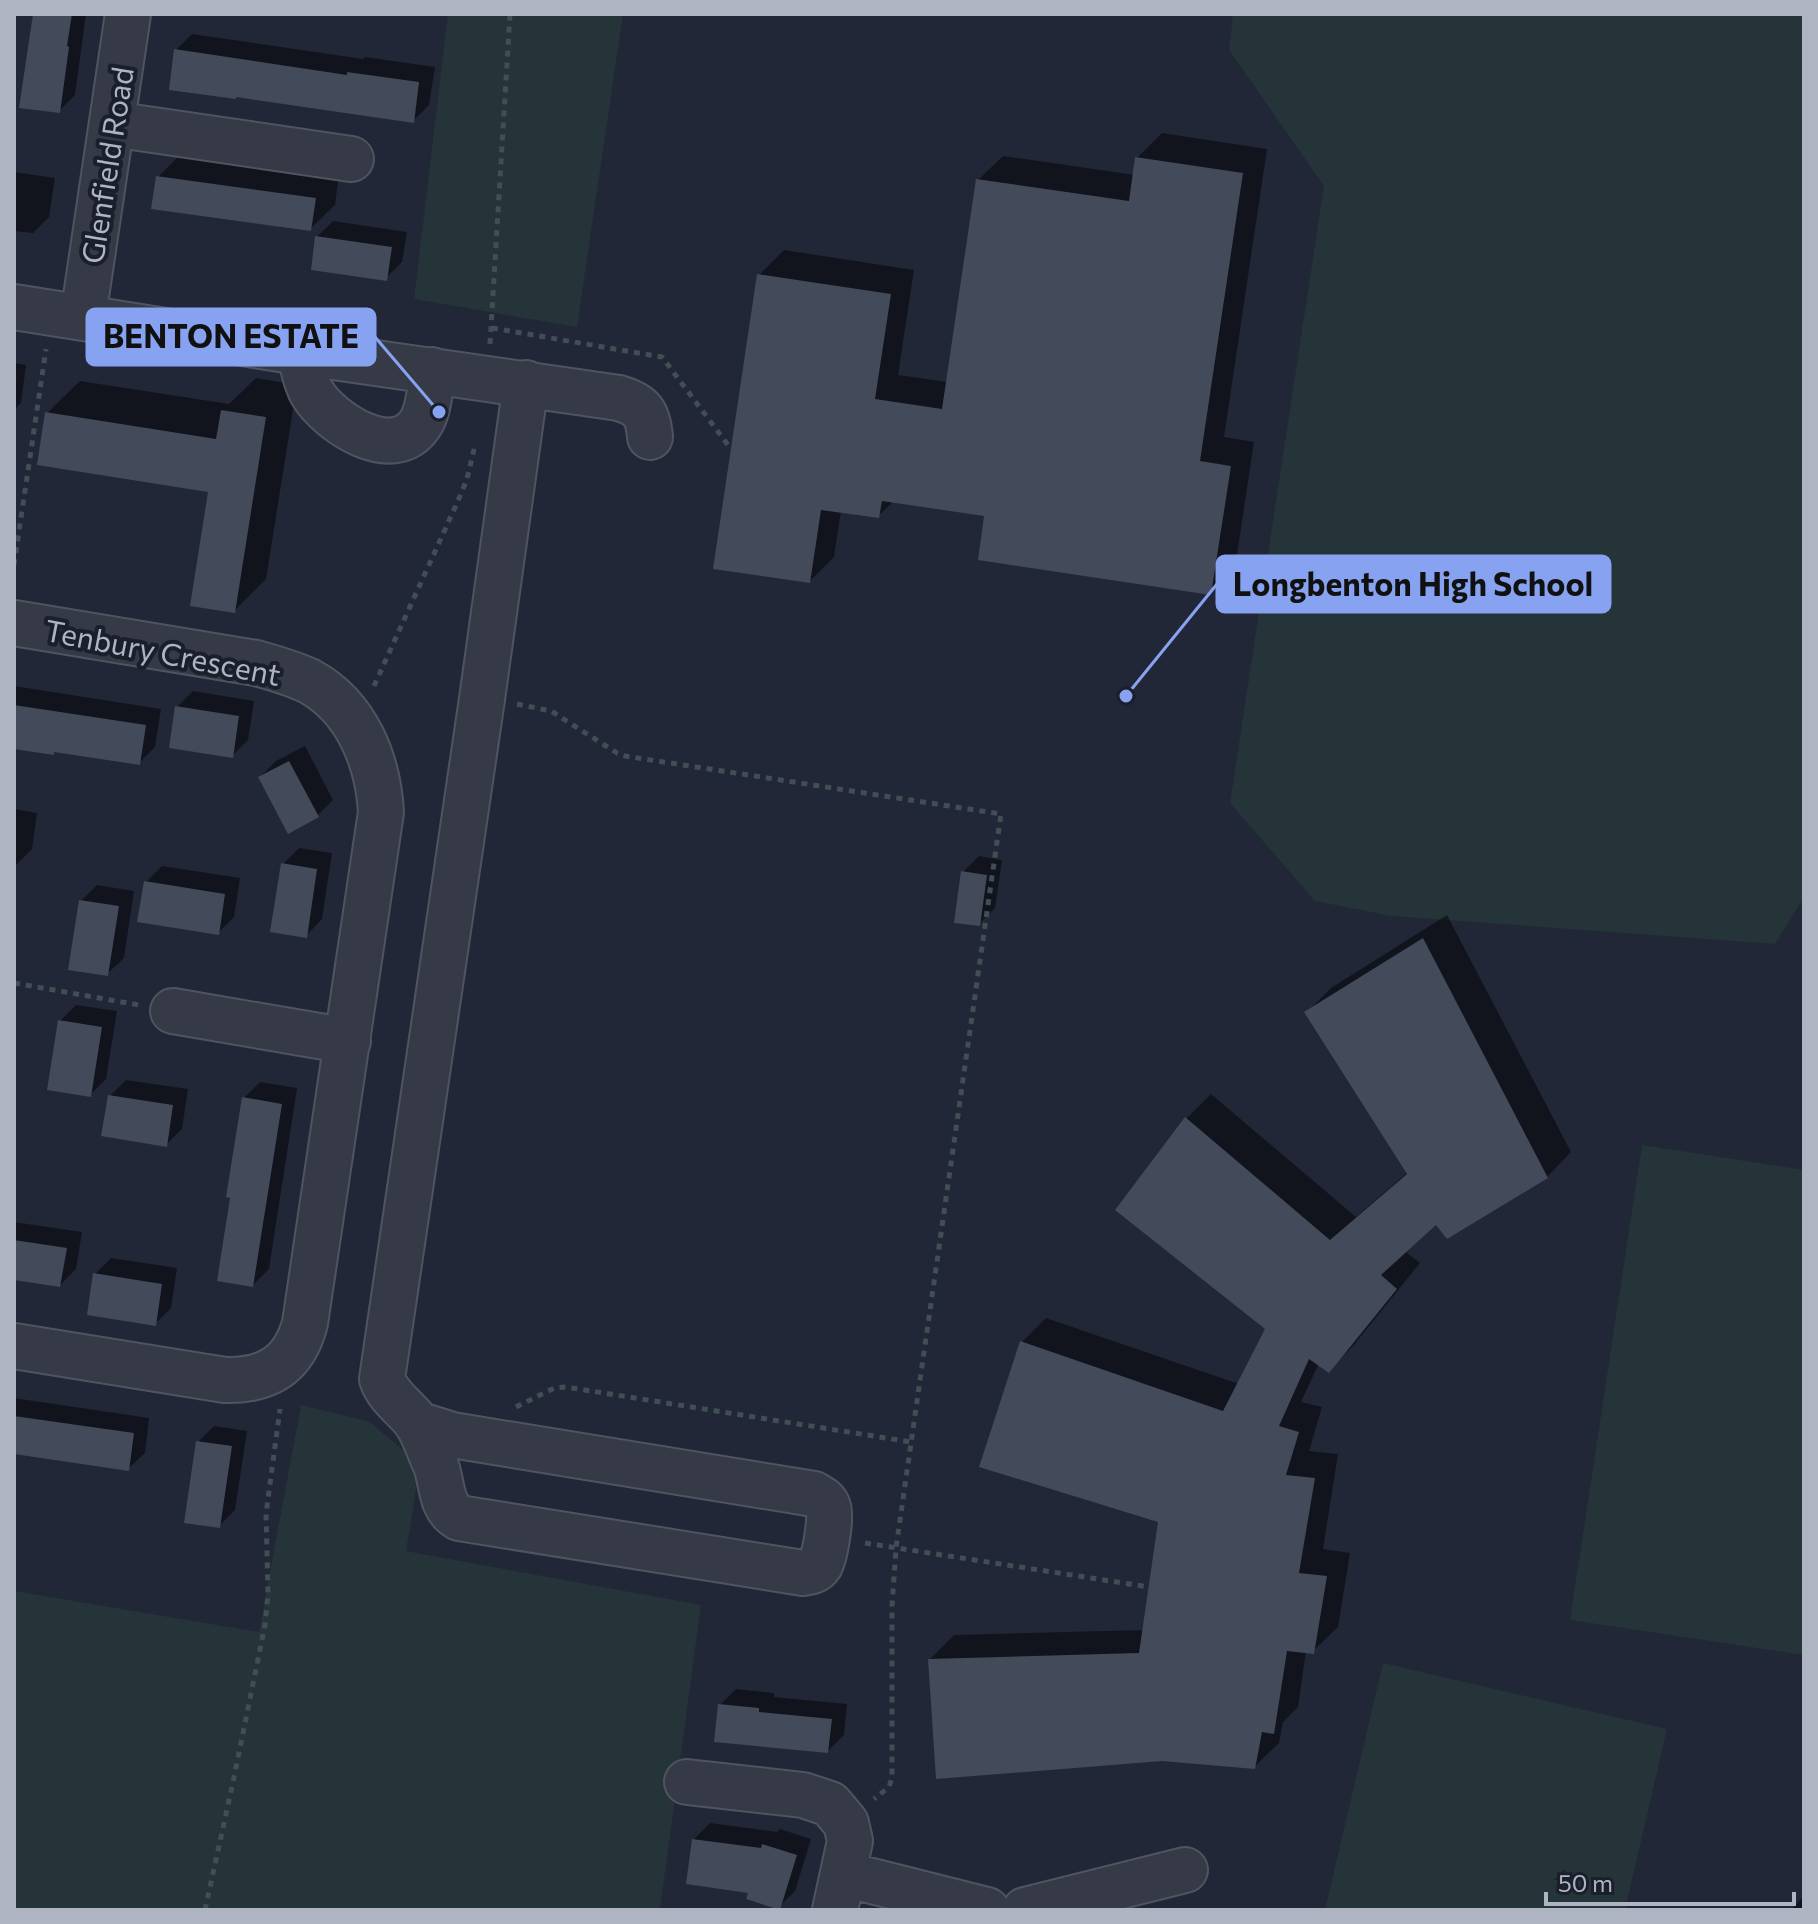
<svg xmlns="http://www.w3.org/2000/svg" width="1818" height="1924" font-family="Commissioner,sans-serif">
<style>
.green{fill:#243438}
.shadow{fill:#0007}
.building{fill:#434a5a}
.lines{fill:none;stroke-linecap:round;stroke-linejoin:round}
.minor-casing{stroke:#4f5461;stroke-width:48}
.path{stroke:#414f54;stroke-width:5;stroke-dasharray:6 6;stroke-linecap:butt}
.minor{stroke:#353a46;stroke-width:44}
.labels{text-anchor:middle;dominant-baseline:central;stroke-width:8;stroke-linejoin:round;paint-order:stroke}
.street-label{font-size:30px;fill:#afb4c3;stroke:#1a1f2b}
.leader{fill:none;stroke:#87a2f0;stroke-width:3}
.callout-dot{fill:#87a2f0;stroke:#1a1f2b;stroke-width:3}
.callout{fill:#87a2f0;stroke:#87a2f0;stroke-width:3}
.callout-label{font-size:32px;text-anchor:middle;font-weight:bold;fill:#111}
</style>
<rect width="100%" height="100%" fill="#212736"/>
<!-- green -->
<path class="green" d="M448 14H623L577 327 414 299Z
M1233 14H1804V897L1775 944 1392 916 1315 901 1230 803 1324 186 1229 50Z
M1642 1145 1804 1170V1655L1570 1620Z
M301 1405 370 1422 420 1465 406 1551 701 1605 660 1910H14V1591L259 1632Z
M1383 1663 1667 1729 1625 1910H1325Z"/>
<!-- shadow -->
<path class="shadow" d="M35 14H86L75 95 59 111Z
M192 34 363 59 365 57 435 67 429 105 413 121 176 50Z
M1162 133 1267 149 1224 437 1254 442 1235 568 1210 593 986 514 894 501 878 516 841 511 834 557 810 581 759 275 784 250 914 270 898 375 948 382 978 180 1003 156 1135 175 1137 158Z
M183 152 339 174 335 205 310 229 158 177Z
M14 172 55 178 49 217 33 233 14 231Z
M333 221 407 232 402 262 386 278 317 237Z
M14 363 26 365 21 403 14 410Z
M256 378 297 385 266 579 234 611 211 490 47 413 80 381 229 404Z
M14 686 161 709 155 747 139 763 56 750 14 747Z
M193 691 254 701 248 740 232 756 177 707Z
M305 746 333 800 317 816 260 777 276 761Z
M14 809 37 813 32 849 16 865 14 864Z
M299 848 332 853 322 919 306 936 283 864Z
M979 856 1002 860 995 908 979 924 963 872Z
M162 866 240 878 234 917 218 933 146 882Z
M97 885 134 891 124 958 107 974 81 901Z
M1447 915 1571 1152 1547 1177 1436 1222 1405 1251 1420 1263 1353 1346 1329 1370 1319 1363 1301 1402 1322 1407 1309 1451 1338 1454 1323 1549 1350 1553 1338 1627 1313 1651H1306L1298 1707 1283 1722 1279 1743 1254 1767 930 1659 954 1635 1144 1630 1160 1521 1022 1342 1046 1318 1239 1384 1268 1328 1117 1210 1187 1118 1211 1094 1356 1217 1408 1172 1307 1012 1331 988Z
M76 1005 117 1011 106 1079 90 1095 60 1021Z
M126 1080 188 1089 182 1129 166 1145 110 1096Z
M260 1082 297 1088 269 1269 253 1285 232 1196 244 1098Z
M14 1222 82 1232 76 1269 60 1285 14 1277Z
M111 1258 177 1268 171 1308 155 1324 95 1274Z
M14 1398 149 1418 145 1453 128 1469 14 1452Z
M214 1426 247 1431 235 1510 219 1526 198 1442Z
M736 1689 774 1693V1697L847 1704 844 1735 828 1751 720 1705Z
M710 1823 777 1832 780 1829 811 1839 795 1891 779 1907 750 1891 694 1839Z
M1804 1896V1910H1793L1794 1906Z"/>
<!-- building -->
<path class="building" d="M33 14H72L67 46 69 47 60 113 19 108Z
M174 49 347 75V72L419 82 414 123 236 97V99L169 90Z
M1135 157 1243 173 1200 461 1231 466 1211 595 978 560 984 516 882 501 879 518 821 510 810 583 713 569 757 274 891 294 875 399 942 409 976 179 1129 201Z
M156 176 316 198 311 231 151 209Z
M315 236 392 247 387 281 311 270Z
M221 410 266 417 235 613 190 606 208 492 37 465 45 412 216 439Z
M14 705 146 725 140 765 54 752V755L14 749Z
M175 706 239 716 233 758 169 748Z
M289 761 319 817 288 834 258 777Z
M281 863 317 869 307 938 270 932Z
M961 871 987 875 980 926 954 923Z
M144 881 225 894 219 935 137 922Z
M79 900 119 906 108 976 68 970Z
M1423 938 1548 1178 1447 1239 1436 1225 1381 1275 1397 1289 1329 1373 1309 1359 1279 1426 1299 1432 1286 1475 1315 1478 1299 1573 1327 1576 1314 1654 1287 1651 1274 1734 1262 1732 1255 1769 1162 1761 936 1779 928 1659 1139 1653 1158 1522 979 1467 1020 1341 1223 1411 1265 1329 1115 1210 1185 1117 1330 1240 1407 1174 1304 1012Z
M58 1020 102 1027 91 1097 47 1090Z
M108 1095 173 1105 167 1147 101 1136Z
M242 1097 282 1104 253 1287 217 1281 230 1198 226 1197Z
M14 1240 67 1248 60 1287 14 1280Z
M93 1273 162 1284 156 1326 87 1315Z
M14 1416 134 1433 129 1471 14 1454Z
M196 1441 232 1446 220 1528 184 1523Z
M718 1704 759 1708V1712L832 1719 828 1753 714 1742Z
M692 1839 761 1848 762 1844 797 1855 780 1910 746 1899 748 1893 686 1884Z"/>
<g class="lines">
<!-- minor casing -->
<g class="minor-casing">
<path id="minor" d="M112 124 351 159
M14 307 299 352 619 398C642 405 648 413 650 437
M83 317 128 14
M299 352C303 365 305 381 312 393 330 423 394 464 420 424 430 409 430 387 432 370
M14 623 256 663C274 668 292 673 309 681 357 707 378 761 381 812L305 1323C294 1365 267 1381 225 1380L14 1346
M173 1011 348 1041
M417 1424 452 1435 814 1494C819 1497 826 1500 828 1507 832 1515 825 1557 820 1565 816 1571 810 1572 803 1573L459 1518C439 1506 443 1482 435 1463 429 1450 424 1435 417 1423 406 1408 388 1397 382 1379L482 699 526 383
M687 1782 803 1795 830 1804 846 1823 850 1841 835 1910
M844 1874 987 1910
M1025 1910 1185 1870"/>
</g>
<!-- path -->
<path class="path" d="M492 328 662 357 731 449
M490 344 510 14
M14 565 46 349
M374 686 457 503 467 479 475 445
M517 704 551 711 617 753 625 756 1001 814 896 1548 892 1606V1778L889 1787 874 1799
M14 983 139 1005
M516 1407 554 1388 566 1387 911 1442
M865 1543 1149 1587
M205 1910 233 1782 265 1625 268 1594 266 1514 280 1409"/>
<!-- minor -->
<use href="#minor" class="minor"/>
</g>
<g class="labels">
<!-- street labels -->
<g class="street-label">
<text transform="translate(106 165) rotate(-81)">Glenfield Road</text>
<text transform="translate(163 651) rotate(11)">Tenbury Crescent</text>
</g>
</g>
<!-- callouts -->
<path class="leader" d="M439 412L375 337M1126 696L1217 584"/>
<g class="callout-dot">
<circle cx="439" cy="412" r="8"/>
<circle cx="1126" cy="696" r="8"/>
</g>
<g class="callout">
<rect x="87" y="309" width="288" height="56" rx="8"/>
<rect x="1217" y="556" width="393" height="56" rx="8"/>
</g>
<g class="callout-label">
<text x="231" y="348">BENTON ESTATE</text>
<text x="1413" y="596">Longbenton High School</text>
</g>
<!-- border -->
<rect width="1818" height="1924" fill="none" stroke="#afb4c3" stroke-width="32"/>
<!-- scale -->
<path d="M1546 1892v12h248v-12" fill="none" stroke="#afb4c3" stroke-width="4"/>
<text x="1558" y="1892" font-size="24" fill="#afb4c3" stroke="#1a1f2b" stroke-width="6" paint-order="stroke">50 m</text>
</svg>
